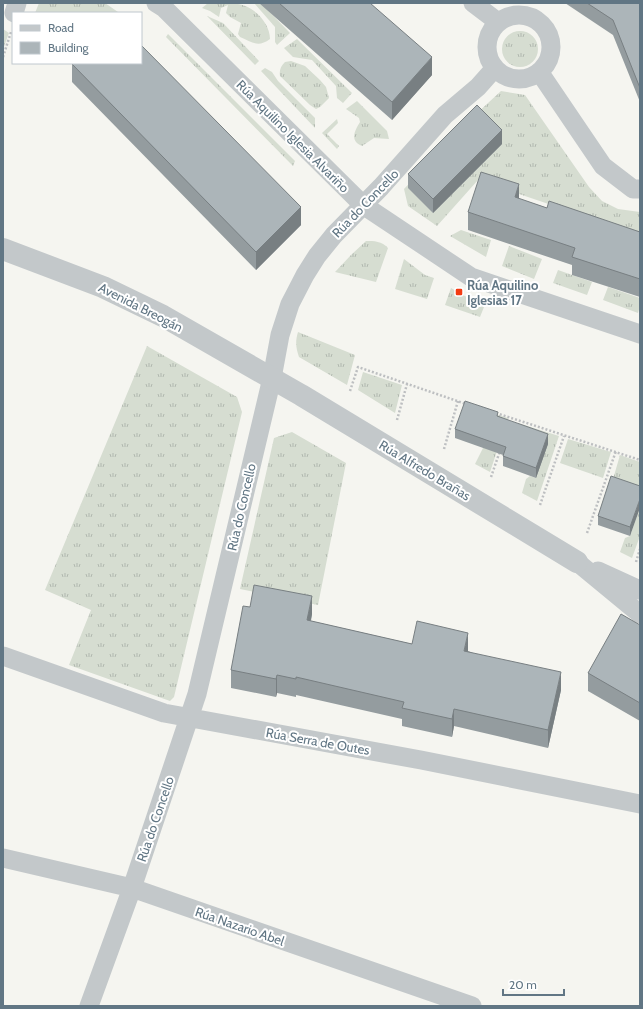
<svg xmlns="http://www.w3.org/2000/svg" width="643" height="1009" font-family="Cabin,sans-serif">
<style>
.grass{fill:url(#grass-tufts)}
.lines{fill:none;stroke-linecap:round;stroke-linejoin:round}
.path{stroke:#bdbfc1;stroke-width:2.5;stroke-dasharray:2 2;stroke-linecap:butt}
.minor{stroke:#c3c8ca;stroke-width:19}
.tertiary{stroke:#c3c8ca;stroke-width:22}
.wall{fill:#949c9f}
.shaded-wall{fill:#787f82}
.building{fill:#acb5b9;stroke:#787f82}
.poi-dot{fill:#f33b12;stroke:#fff;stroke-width:1.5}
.labels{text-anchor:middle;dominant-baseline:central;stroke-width:4;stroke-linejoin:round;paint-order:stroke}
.street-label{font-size:13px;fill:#617684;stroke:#fff}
.poi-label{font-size:13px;font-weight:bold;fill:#617684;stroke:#fff;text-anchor:start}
</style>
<defs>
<pattern id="grass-tufts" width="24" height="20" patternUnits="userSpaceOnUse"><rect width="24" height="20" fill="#d6ddd1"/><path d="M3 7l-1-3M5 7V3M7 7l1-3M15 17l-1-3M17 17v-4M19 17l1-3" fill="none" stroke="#b1b8af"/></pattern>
</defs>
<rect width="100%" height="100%" fill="#f5f5f0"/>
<!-- grass -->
<path class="grass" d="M39 3H105L118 12 116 13H35Z
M208 3H227L228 4C248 0 270 20 270 39 258 48 252 42 240 37L238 34 241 23 230 17 226 13 228 5 221 8 219 17 210 11 202 8Z
M254 3H261L290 33 277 45 275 42V27Z
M207 16 223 23 259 61 255 65Z
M3 29 9 33 3 49Z
M502 49a18 18 0 1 1 36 0a18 18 0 1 1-36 0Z
M168 34 295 161 293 166 166 37Z
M297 39 352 93 343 103 337 98 336 86 312 60 293 57 284 48Z
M291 61 305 66 320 80 326 87 329 98 320 107 316 109 310 105 280 76C279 70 281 66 285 62Z
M265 68 272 72 278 81 315 118V128L261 71Z
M501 91 525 95 589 187 602 201 618 209 640 212V235L478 180 437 226 408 206 404 189 462 127Z
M357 101 387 131 389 139 374 138 362 146C349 141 355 130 360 122L359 118 346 109Z
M337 119 338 123 327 134 339 146 337 149 322 133Z
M461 230 491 240 486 257 450 236Z
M366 241C374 241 382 241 388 248L376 282 335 272 351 255Z
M509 246 542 259 534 279 502 266Z
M404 259 425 275 434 278 427 299 395 289Z
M558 270 592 282 587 295 553 283Z
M608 287 640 298V306L638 313 603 300Z
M451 288 484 307 480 317 445 305Z
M298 332 355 355 347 385 299 357C296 348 295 342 298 332Z
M147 346 237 397 242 412 174 697 170 701 69 665 91 610 45 590Z
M363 372 402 385 395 413 358 390Z
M467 405 508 418 490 472 475 464 483 448Z
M518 423 559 436 537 501 522 493 526 479 530 476 536 478 515 432Z
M292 432 346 463 318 605 240 589 274 438Z
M568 439 611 452 603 478 560 463Z
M620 455 640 462V495L611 486Z
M640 508V536L632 558 620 552 625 538 630 536Z"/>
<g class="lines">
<!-- path -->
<path class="path" d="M3 57 11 32
M350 391 358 367 466 404
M496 413 640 460
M397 420 407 384
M444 449 458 401
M491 477 500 451
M540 505 564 436
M587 533 616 451
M636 562 640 549"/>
<!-- minor -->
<path class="minor" d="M156 3 164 8 363 205 471 277 640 334
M473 3 498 22
M14 13 17 3
M487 47a32 32 0 1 1 64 0a32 32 0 1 1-64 0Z
M540 73 603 166 633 189H640
M577 562 640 614
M598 571 640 590
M3 656 164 713 421 760 640 804
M3 858 132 888 472 1006
M89 1006 132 888 197 694 272 378 280 335 290 304 305 275 317 256 334 235 381 187 445 115 478 87 494 69"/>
<!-- tertiary -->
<path class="tertiary" d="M3 249 103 287 163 316 301 395 577 562"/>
</g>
<!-- wall -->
<path class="wall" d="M259 3H370L432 75 392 120Z
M565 3H640V102L613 35Z
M72 64 301 225 256 270 72 82Z
M502 144 433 213 408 188V174Z
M519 199 547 208 640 232V297L572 275V265L468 230V212Z
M498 417 548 444 536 478 503 466V455L455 438V429Z
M640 486 630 536 598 525V516Z
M250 607 312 614 311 621 412 644 468 651 561 690 548 748 454 726 452 737 402 726V719L296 695V697L277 693 276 697 231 688V670Z
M640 625V721L588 691V673Z"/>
<!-- shaded-wall -->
<path class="shaded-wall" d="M432 57V75L392 120V102Z
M502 130V144L433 213V199Z
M519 184V202L515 197Z
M301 207V225L256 270V252Z
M548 434V444L536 478V468Z
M640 499V508L630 536V527Z
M312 596V614L307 638V620Z
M468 633V651L464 669V651Z
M561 672V690L548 748V730Z
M277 675V693L276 697V679Z
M454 709V726L452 737V719Z"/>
<!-- building -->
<path class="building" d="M279 3H370L432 57 392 102Z
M587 3H640V88L613 20Z
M141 45 301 207 256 252 72 64 73 63H141Z
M477 105 502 130 433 199 408 174Z
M481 172 519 184 515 197 547 208 549 201 640 232V279L572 257 575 248 468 212Z
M465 401 498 412 497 416 548 434 536 468 503 456 506 447 455 429Z
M611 476 640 486V499L630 527 598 516Z
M254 585 312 596 307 620 412 644 417 621 468 633 464 651 561 672 548 730 454 709 452 719 402 708 404 702 296 677V679L277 675 276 679 231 670 243 606 250 607Z
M621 614 640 625V703L588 673Z"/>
<!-- markers -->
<rect class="poi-dot" x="455" y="288" width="8" height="8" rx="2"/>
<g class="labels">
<!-- street labels -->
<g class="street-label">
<text transform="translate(293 136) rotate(45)">Rúa Aquilino Iglesia Alvariño</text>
<text transform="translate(365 203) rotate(-46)">Rúa do Concello</text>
<text transform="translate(141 307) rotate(27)">Avenida Breogán</text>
<text transform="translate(425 470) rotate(31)">Rúa Alfredo Brañas</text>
<text transform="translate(241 507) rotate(-77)">Rúa do Concello</text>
<text transform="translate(318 741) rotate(10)">Rúa Serra de Outes</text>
<text transform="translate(155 819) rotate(-71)">Rúa do Concello</text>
<text transform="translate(240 926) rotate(19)">Rúa Nazario Abel</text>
</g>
<!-- poi labels -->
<g class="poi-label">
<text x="467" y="285">Rúa Aquilino<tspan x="467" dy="15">Iglesias 17</tspan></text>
</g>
</g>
<!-- border -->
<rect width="643" height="1009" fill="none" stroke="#617684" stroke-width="8"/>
<!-- legend -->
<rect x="12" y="12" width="130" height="52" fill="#ffffff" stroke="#c0c8ce"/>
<rect x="20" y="25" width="20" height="6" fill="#c3c8ca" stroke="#c0c8ce"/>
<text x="48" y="32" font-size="12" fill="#617684">Road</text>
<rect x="20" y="42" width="20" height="12" fill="#acb5b9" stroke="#c0c8ce"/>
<text x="48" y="52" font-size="12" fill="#617684">Building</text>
<!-- scale -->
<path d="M503 989v6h61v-6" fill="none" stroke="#617684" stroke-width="2"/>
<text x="509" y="989" font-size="12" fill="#617684" stroke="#ffffff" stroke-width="3" paint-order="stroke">20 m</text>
</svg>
